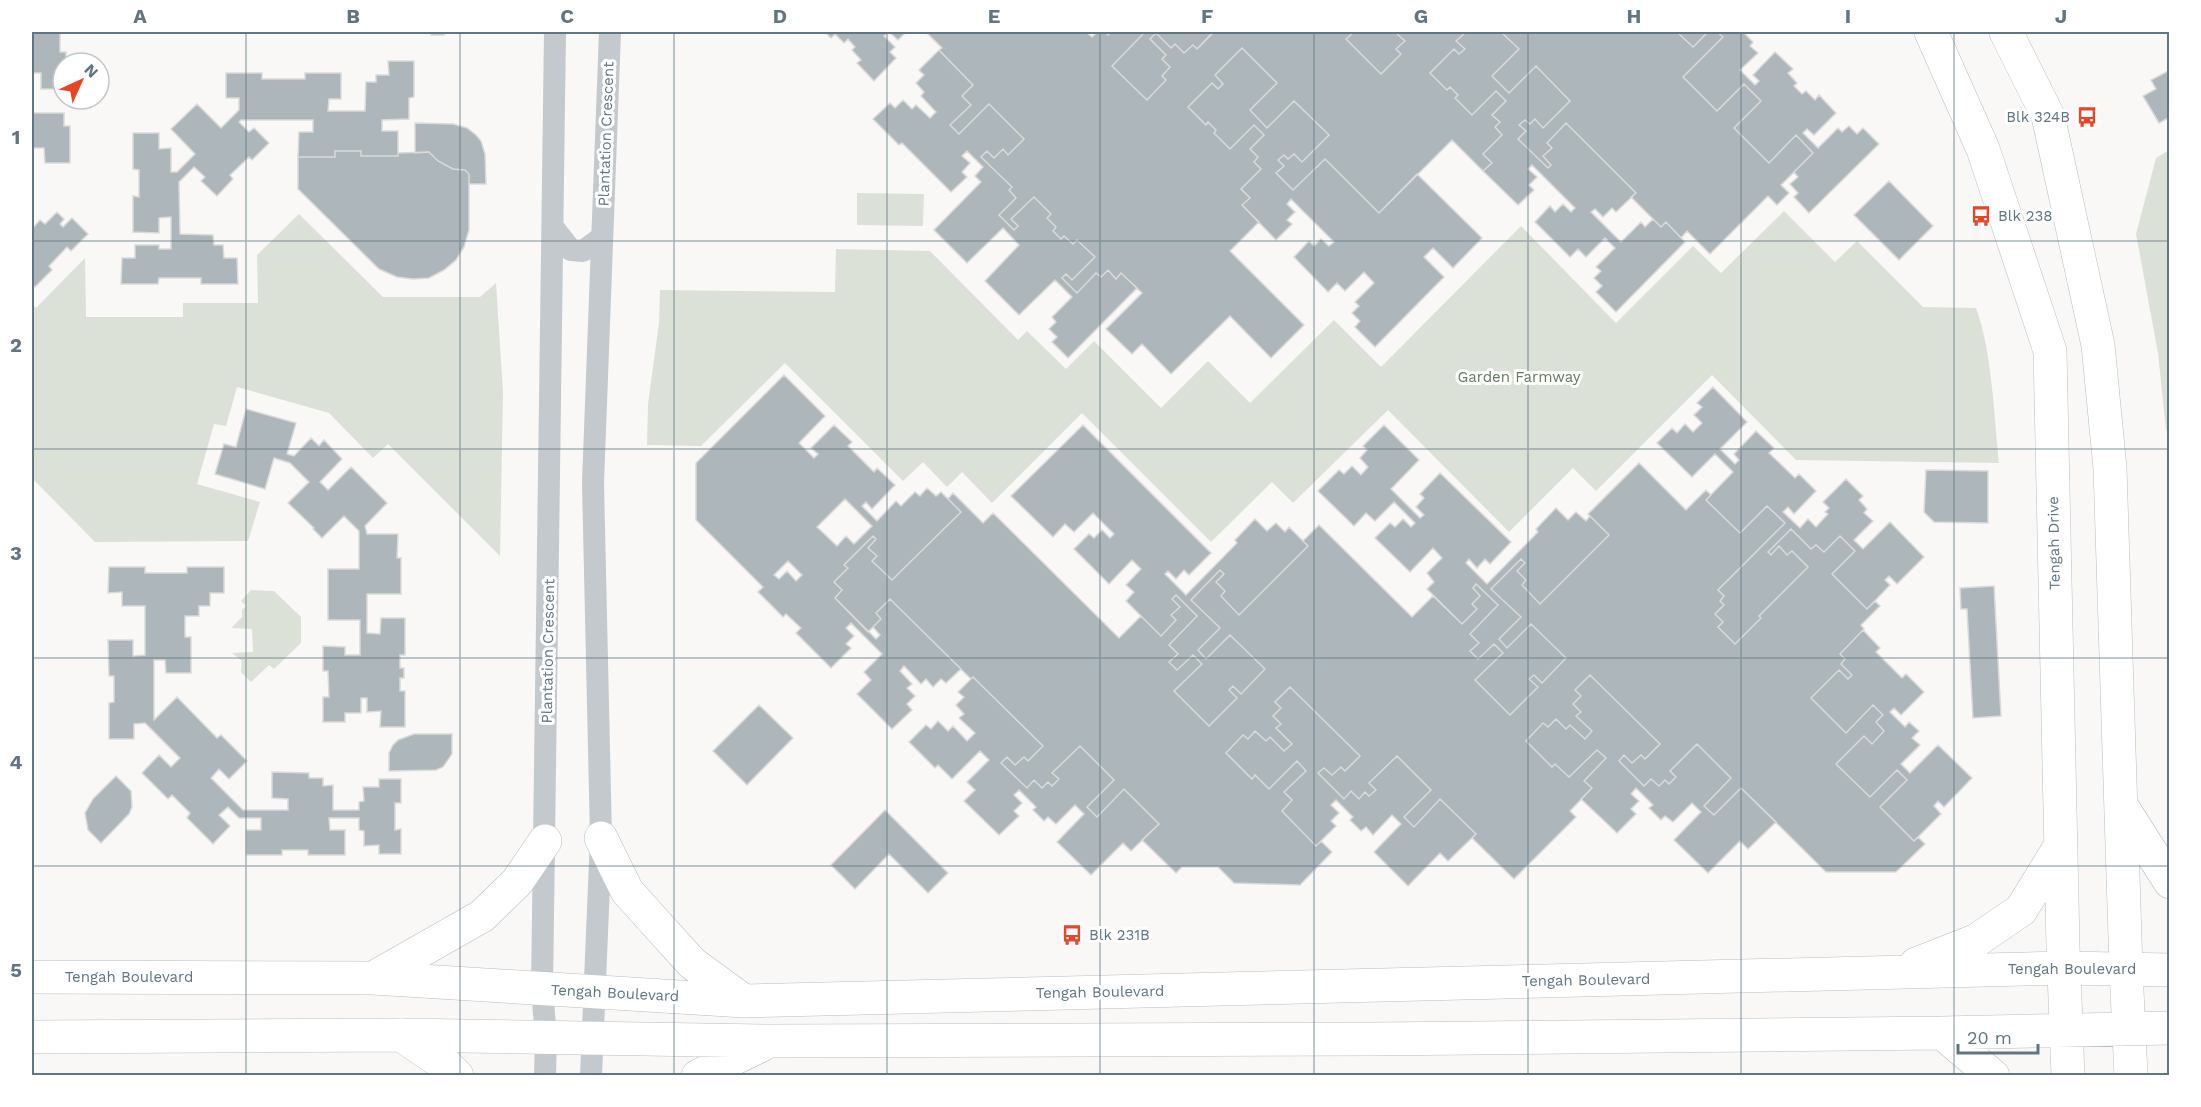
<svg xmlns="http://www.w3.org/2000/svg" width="2201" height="1107" font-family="'Work Sans',sans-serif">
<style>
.green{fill:#dbe1d7}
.building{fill:#acb6bb;stroke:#dadad8;stroke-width:1.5;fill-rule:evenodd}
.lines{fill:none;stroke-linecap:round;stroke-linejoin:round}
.secondary-casing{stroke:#b8bec2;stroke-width:34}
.street{stroke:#c3c9cc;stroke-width:22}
.secondary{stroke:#fff;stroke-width:33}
.grid{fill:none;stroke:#627682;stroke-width:1.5;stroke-opacity:0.55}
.labels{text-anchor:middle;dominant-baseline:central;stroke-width:6;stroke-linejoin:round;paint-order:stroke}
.poi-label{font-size:15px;fill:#627682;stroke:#fff;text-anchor:start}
.street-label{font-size:15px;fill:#627682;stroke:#fff}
.park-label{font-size:15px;fill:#677a61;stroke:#fff}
.neatline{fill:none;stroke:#627682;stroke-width:2}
.grid-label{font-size:20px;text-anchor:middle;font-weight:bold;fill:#627682}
</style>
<rect width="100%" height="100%" fill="#f9f8f6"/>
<!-- green -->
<path class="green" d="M2169 150 2170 428 2166 430 2158 353 2136 234 2156 158Z
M857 193 924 194 923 226 857 225Z
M1784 211 1835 262 1857 241 1923 307 1976 308C1992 351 1994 416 1999 463L1796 460 1712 375 1596 491 1573 468 1509 532 1388 410 1293 503 1272 482 1211 542 1082 413 992 503 962 472 947 487 923 462 903 481 785 363 701 446 647 445 648 404 659 323 660 290 835 292 836 249 930 251 1018 340 1027 331 1066 369 1094 341 1161 408 1208 361 1250 403 1334 320 1381 367 1521 226 1616 323 1693 246 1721 273Z
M299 214 383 297H480L496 283 503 392 500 556 388 444 373 458 329 413 237 387 226 426 214 424 197 484 260 502 248 541 95 542 32 478V304L36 308 85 258 86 317H183V303H258L257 255Z
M251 590 274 591 301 617V643L274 669 269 665 251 682 241 672 242 661 232 653 253 652 252 629 231 628 242 617V610L246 606 241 601Z"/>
<!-- building -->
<path class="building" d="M32 32H60V52H66V63H63V89H41V73H32Z
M431 32H444V35H431Z
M825 32H889L884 36 895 47 890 52 896 58 874 81 857 63 861 60 852 50 855 47 848 39 844 43 835 34 831 38Z
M889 32H906L898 40Z
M926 32H1086L1092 37 1097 32H1105L1108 35 1112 32H1142L1144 33 1112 66 1147 100 1166 80 1162 76 1170 67 1162 59 1166 55 1150 39 1156 33 1171 48 1175 44 1184 53 1193 45 1197 49 1213 32H1354L1346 39 1381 74 1401 54 1396 49 1405 41 1396 33 1398 32H1466L1456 41 1465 49 1459 54 1454 49 1430 73 1447 90 1450 87 1458 95 1455 98 1472 115 1496 91 1506 101 1492 115 1500 122 1495 127 1502 135 1483 154 1492 163 1483 171 1452 140 1379 213 1325 159 1293 190 1276 173 1284 166 1278 160 1284 155 1288 159 1294 154 1302 162 1329 135 1294 101 1267 128 1250 110 1277 83 1242 48 1215 75 1223 84 1218 89 1212 83 1188 107 1206 125 1208 122 1216 130 1214 133 1230 149 1254 125 1264 135 1250 149 1258 157 1254 162 1261 169 1241 189 1250 198 1242 205 1259 222 1230 251 1304 325 1271 358 1230 316 1171 374 1142 344 1132 354 1106 329 1142 293 1121 273 1116 279 1108 270 1101 277 1096 273 1077 293 1062 278 1066 274 1072 280 1095 257 1077 240 1073 244 1064 236 1061 239 1053 231 1056 227 1047 218 1051 214 1034 197 1011 219 1018 226 1014 230 999 215 1016 198 1009 190 1012 187 981 157 987 151 994 158 1003 149 1008 155 1024 139 989 104 959 134 950 125 971 105 962 96 973 85 939 50 942 48Z
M1142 32H1214L1197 49 1193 45 1184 53 1175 44 1171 48 1156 33 1150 39 1166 55 1162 59 1170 67 1162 76 1166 80 1147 100 1112 66 1144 33Z
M1354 32H1398L1396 33 1405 41 1396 49 1401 54 1381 74 1346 39Z
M1466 32H1501L1519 49 1492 76 1509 93 1536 66 1570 101 1543 128 1535 119 1530 124 1525 120 1519 125 1526 131 1518 139 1548 168 1551 165 1543 156 1552 148 1547 143 1566 123 1636 193 1616 212 1612 208 1603 217 1595 209 1591 212 1621 242 1641 222 1645 227 1653 219 1661 227 1666 222 1685 242 1616 312 1596 292 1602 286 1594 278 1601 271 1596 267 1615 248 1605 238 1586 257 1578 249 1570 257 1535 222 1550 206 1555 212 1563 204 1571 212 1575 208 1532 165 1528 169 1537 177 1529 185 1534 190 1518 205 1483 171 1492 163 1483 154 1502 135 1495 127 1500 122 1492 115 1506 101 1496 91 1472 115 1455 98 1458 95 1450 87 1447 90 1430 73 1454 49 1459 54 1465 49 1456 41Z
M1501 32H1677L1693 47 1708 32H1717L1723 37 1683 77 1717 111 1744 84 1761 101 1734 128 1769 163 1796 135 1813 153 1781 185 1789 193 1777 205 1768 196 1710 254 1687 231 1681 238 1666 222 1661 227 1631 197 1636 193 1566 123 1547 143 1552 148 1543 156 1551 165 1548 168 1518 139 1526 131 1519 125 1525 120 1530 124 1535 119 1543 128 1570 101 1536 66 1509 93 1492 76 1519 49Z
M1677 32H1708L1693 47Z
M1717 32H1743L1753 42 1750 46 1758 53 1740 70 1755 85 1759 81 1753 75 1775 52 1793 69 1788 73 1797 83 1794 86 1802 94 1806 91 1815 100 1819 95 1836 113 1814 135 1807 129 1803 133 1818 148 1838 128 1842 132 1849 126 1857 134 1863 128 1879 144 1809 213 1794 197 1798 193 1790 184 1798 177 1794 172 1813 153 1796 135 1769 163 1734 128 1761 101 1744 84 1717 111 1683 77 1723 37Z
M1242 48 1277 83 1250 110 1267 128 1294 101 1329 135 1302 162 1294 154 1288 159 1284 155 1278 160 1284 166 1276 173 1293 190 1325 159 1379 213 1417 174 1482 238 1453 268 1433 248 1424 257 1444 277 1375 347 1355 327 1360 321 1352 313 1359 306 1355 302 1374 283 1364 272 1345 291 1337 283 1328 292 1294 257 1309 241 1314 246 1321 239 1329 246 1334 242 1291 199 1287 204 1295 212 1287 220 1292 224 1276 240 1242 205 1250 198 1241 189 1261 169 1254 162 1258 157 1250 149 1264 135 1254 125 1230 149 1214 133 1216 130 1208 122 1206 125 1188 107 1212 83 1218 89 1223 84 1215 75Z
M939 50 973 85 962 96 971 105 950 125 959 134 989 104 1024 139 1008 155 1003 149 994 158 987 151 981 157 1012 187 1009 190 1016 198 999 215 1014 230 1018 226 1011 219 1034 197 1051 214 1047 218 1056 227 1053 231 1061 239 1064 236 1073 244 1077 240 1095 257 1072 280 1066 274 1062 278 1077 293 1096 273 1101 277 1108 270 1116 279 1121 273 1137 288 1068 358 1052 342 1057 337 1049 329 1056 322 1052 317 1072 297 1055 280 1019 315 985 281 1019 245 1003 228 967 263 934 230 981 182 975 176 983 167 967 151 962 156 970 163 962 172 967 177 951 192 902 143 899 145 873 119 890 103 895 108 903 100 912 109 916 105 930 118 936 112 921 96 924 92 916 83 924 75 919 70Z
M388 61H414V97L409 98V119L382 120V131H398V156H361V151H335V157H298L299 132H313V120H241L239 122 249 132 254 128 269 143 252 160 249 157 230 175 233 179 217 196 201 181 205 177 194 167 179 182 180 234 213 235 214 245H223L224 258H237L238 284H201V278H159L158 284H121L122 258H135V245H159V249H171V217L159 218V233L133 232V196L139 197V170L133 169V133H159V149L171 148V172H177L195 154 171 129 197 104 221 128 239 110V98H226V73H262V79H305V73H341V99H329L328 111H365L366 82H376V75H389Z
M2170 70V117L2159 123 2143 96 2156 89 2151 80Z
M32 113H64V126H70V163H45L44 148H33L32 150Z
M415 123 453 124 467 128 476 135 481 141 485 154 486 184H469V174L465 170 453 169 438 161 429 152 415 153Z
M335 151H361V156H398V153L429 152 438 161 453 169 465 170 469 174V230L464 247 456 260 444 270 429 278 413 279 397 277 379 269 298 189V157H335Z
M1889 181 1933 226 1899 260 1854 215Z
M57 212 64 219 60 224 63 227 72 218 88 234 71 251 67 247 49 266 52 270 35 287 32 284V229L40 220 45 224Z
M784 375 825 416 799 443 814 458 818 454 811 448 834 425 852 442 848 446 874 472 877 468 895 485 872 509 866 502 862 506 877 521 896 501 901 506 915 492 920 496 927 488 936 496 941 492 961 512 892 580 872 561 877 556 868 548 876 539 873 536 844 565 848 568 834 582 842 590 835 598 876 639 880 635 873 627 881 619 876 613 890 599 961 669 946 683 941 679 933 687 926 679 921 684 904 666 900 671 912 684 907 688 915 696 907 704 912 710 892 729 857 694 871 680 864 672 882 654 851 623 846 628 854 636 846 644 851 648 831 668 796 633 801 628 786 614 783 617 758 592 763 587 696 520V463ZM845 499 872 526 854 544 846 536 837 546 817 527ZM788 561 802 575 796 581 787 571 779 579 774 575Z
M1713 387 1747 422 1720 449 1735 464 1739 460 1734 454 1756 431 1774 448 1769 453 1795 478 1799 474 1816 491 1794 514 1788 507 1783 512 1800 528 1808 519 1816 527 1828 514 1825 512 1829 508 1823 502 1846 479 1863 496 1859 500 1867 509 1864 513 1873 521 1854 540 1863 549 1890 522 1924 557 1897 584 1889 576 1885 580 1890 585 1867 609 1832 574 1855 551 1840 536 1824 552 1816 545 1811 549 1791 529 1768 552 1771 555 1779 546 1787 555 1792 551 1808 567 1759 616 1761 618 1735 644 1718 627 1723 622 1715 614 1724 605 1720 601 1724 596 1718 590 1785 523 1767 506 1740 533 1706 500 1733 472 1715 454 1692 477 1657 443 1672 428 1677 433 1685 424 1693 432 1702 423 1694 415 1702 407 1697 403Z
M246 409 296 423 287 454 294 456 311 438 319 446 324 440 342 459 320 482 328 490 351 467 387 503 365 526 367 534H398L397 558H401V594H367V633L380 634 381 618H405V655H400V668H404V678H400V691H405V727H380L381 711 367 712V698H361V713H345V722H323V697H329L328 671H323V646L345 647V655H360V620H328V569H359V531L344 516 322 538 313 529 314 528 288 503 309 482 290 463 274 458 265 489 215 474 224 444 236 447Z
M1083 425 1211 553 1189 575 1184 570 1176 579 1168 571 1165 574 1186 595 1237 543 1235 540 1255 519 1267 531 1276 523 1285 532 1289 527 1308 546 1239 615 1221 596 1225 591 1216 582 1224 574 1220 570 1191 600 1220 628 1198 650 1206 659 1230 635 1265 669 1241 694 1233 686 1229 690 1237 698 1209 726 1174 691 1202 664 1193 655 1177 670 1169 662 1178 654 1169 645 1197 616 1176 595 1172 599 1180 607 1171 615 1176 620 1161 636 1126 601 1134 592 1126 585 1141 569 1132 560 1109 584 1074 549 1089 534 1094 538 1102 530 1110 538 1114 534 1093 513 1074 532 1065 524 1053 537 1011 496Z
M1384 425 1419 460 1391 489 1420 518 1424 515 1416 507 1424 498 1420 494 1440 473 1511 542 1490 564 1485 559 1477 568 1469 559 1466 563 1487 584 1538 532 1536 529 1556 508 1568 520 1576 512 1586 521 1590 516 1609 535 1540 604 1522 585 1526 580 1517 571 1525 563 1521 559 1491 589 1521 617 1499 639 1507 648 1531 624 1566 658 1542 683 1534 675 1529 679 1538 687 1510 715 1475 680 1503 653 1494 644 1478 659 1470 651 1479 643 1470 634 1498 605 1476 584 1473 588 1480 596 1472 604 1477 609 1462 624 1427 589 1434 582 1427 573 1442 558 1433 548 1410 572 1375 538 1390 523 1395 527 1403 519 1411 527 1415 523 1394 502 1375 521 1366 513 1354 526 1318 491 1339 470 1344 474 1352 466 1361 475 1368 467 1360 458 1367 450 1363 446Z
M1639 463 1686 510 1706 490 1711 495 1706 500 1740 533 1767 506 1785 523 1718 590 1724 596 1720 601 1724 605 1715 614 1723 622 1718 627 1735 644 1761 618 1759 616 1808 567 1792 551 1787 555 1779 546 1771 555 1768 552 1791 529 1811 549 1816 545 1824 552 1840 536 1855 551 1832 574 1867 609 1875 601 1880 606 1861 625 1864 629 1840 654 1845 659 1841 664 1852 675 1848 679 1839 670 1811 698 1846 733 1873 705 1883 715 1876 722 1884 731 1872 744 1864 736 1836 764 1870 797 1897 770 1907 780 1880 807 1914 841 1918 837 1925 844 1896 872H1826L1741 788 1714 815 1704 806 1731 778 1697 744 1670 771 1676 777 1669 784 1665 780 1659 786 1651 779 1644 786 1619 761 1624 755 1632 763 1641 755 1645 759 1660 744 1590 675 1575 690 1581 696 1573 704 1581 712 1576 716 1592 731 1585 739 1570 725 1566 729 1556 719 1548 727 1543 723 1526 741 1552 767 1555 764 1569 777 1597 750 1606 758 1584 781 1592 788 1570 811 1576 817 1514 879 1472 838 1476 834 1440 799 1414 827 1404 817 1431 790 1397 756 1369 783 1376 790 1369 796 1365 792 1359 799 1351 791 1344 799 1318 773 1324 768 1332 775 1341 767 1345 771 1360 756 1290 687 1275 702 1281 708 1273 716 1281 724 1276 728 1292 744 1284 751 1270 737 1266 741 1255 731 1248 739 1243 735 1226 753 1252 779 1255 775 1269 789 1297 761 1306 771 1284 792 1292 800 1282 811 1316 846 1321 841 1332 852 1300 885 1234 883 1218 867H1182L1176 873 1142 840 1159 824 1124 789 1097 817 1087 807 1114 780 1080 746 1052 773 1059 779 1052 786 1048 782 1042 788 1034 780 1027 788 1001 763 1007 757 1015 765 1024 757 1028 761 1043 746 973 677 971 679 890 599 876 613 881 619 868 632 835 598 842 590 834 582 848 568 844 565 873 536 876 539 868 548 877 556 872 561 892 580 961 512 948 499 953 493 983 523 993 513 1119 638 1141 616 1161 636 1176 620 1171 615 1180 607 1172 599 1176 595 1197 616 1169 645 1178 654 1169 662 1177 670 1193 655 1202 664 1174 691 1209 726 1237 698 1229 690 1233 686 1241 694 1265 669 1230 635 1206 659 1198 650 1220 628 1191 600 1220 570 1224 574 1216 582 1225 591 1221 596 1239 615 1308 546 1303 541 1319 525 1412 617 1433 596 1462 624 1477 609 1472 604 1480 596 1473 588 1476 584 1498 605 1470 634 1479 643 1470 651 1478 659 1494 644 1503 653 1475 680 1510 715 1538 687 1529 679 1534 675 1542 683 1566 658 1531 624 1507 648 1499 639 1521 617 1491 589 1521 559 1525 563 1517 571 1526 580 1522 585 1540 604 1609 535 1588 514Z
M1926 470 1988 471V523L1934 522 1924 512Z
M109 567H145V573H187V567H224V593H210V606H199V616H185V637H191V673H166L165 660H154V720L177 697 217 738 221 735 247 761 229 779 219 769 211 778 243 810H288V799L272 798V772L309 773V778H323V786L333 785V810H359V802L364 801 363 787H379V779H401V803H395V830L401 829V854H379V845L364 846V831L359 830V818H329L330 830H345V855H308V850H282V855H246V830H261V818H239L228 807 219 815 230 826 213 844 187 818 190 813 172 795 168 799 142 773 159 755 171 767 180 758 145 723 134 724V739H109V703L114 702V676H109L108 640H133V656L145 655V606H122V592L108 593Z
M1994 586 2001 716 1973 718 1967 609H1961L1960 588Z
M1863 630 1880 648 1876 652 1902 678 1906 674 1924 692 1901 715 1894 708 1890 712 1905 727 1909 722 1919 731 1912 738 1920 745 1901 764 1910 773 1938 745 1972 778 1944 807 1938 801 1934 806 1941 814 1914 841 1880 807 1907 780 1897 770 1870 797 1836 764 1864 736 1872 744 1884 731 1876 722 1883 715 1873 705 1846 733 1811 698 1839 670 1848 679 1852 675 1841 664 1845 659 1840 654Z
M1590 675 1660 744 1645 759 1641 755 1632 763 1624 755 1619 761 1644 786 1651 779 1659 786 1665 780 1669 784 1676 777 1670 771 1697 744 1731 778 1704 806 1714 815 1741 788 1776 822 1748 849 1740 841 1708 873 1674 840 1701 812 1692 803 1673 822 1665 816 1661 820 1649 808 1653 805 1636 788 1631 794 1639 801 1631 809 1636 814 1617 833 1581 799 1592 788 1584 781 1606 758 1597 750 1569 777 1555 764 1552 767 1526 741 1543 723 1548 727 1556 719 1566 729 1570 725 1585 739 1592 731 1576 716 1581 712 1573 704 1581 696 1575 690Z
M973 677 1043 746 1028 761 1024 757 1015 765 1007 757 1001 763 1027 788 1034 780 1042 788 1048 782 1052 786 1059 779 1052 773 1080 746 1114 780 1087 807 1097 817 1124 789 1159 824 1131 851 1123 843 1091 875 1057 842 1084 814 1075 805 1056 824 1048 817 1044 821 1033 810 1036 807 1019 790 1014 795 1022 803 1014 811 1019 816 999 835 964 801 975 790 967 782 989 760 980 751 952 779 938 765 935 768 909 742 926 725 931 729 938 721 948 731 953 726 967 741 975 733 959 718 964 714 956 705 964 697 958 692Z
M1290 687 1360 756 1345 771 1341 767 1332 775 1324 768 1318 773 1344 799 1351 791 1359 799 1365 792 1369 796 1376 790 1369 783 1397 756 1431 790 1404 817 1414 827 1440 799 1476 834 1448 861 1440 853 1408 886 1374 852 1401 824 1392 815 1373 835 1366 827 1361 831 1350 820 1353 817 1336 800 1331 805 1339 813 1331 821 1336 826 1316 846 1282 811 1292 800 1284 792 1306 771 1297 761 1269 789 1255 775 1252 779 1226 753 1243 735 1248 739 1255 731 1266 741 1270 737 1284 751 1292 744 1276 728 1281 724 1273 716 1281 708 1275 702Z
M759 705 793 738 747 785 713 751Z
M414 734H452V754L443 767 436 770 389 771V753L393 745 398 740Z
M116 776 131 791 132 807 129 814 101 843 88 830 85 813 93 799Z
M885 810 948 873 928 893 889 854 855 889 831 865Z"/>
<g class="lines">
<!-- secondary casing -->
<g class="secondary-casing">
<path id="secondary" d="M1931 32 1983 149 2050 351 2063 946 2068 1076
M2006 32 2048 116 2098 345 2110 468 2126 969 2131 1076
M2121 805 2170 882
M601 838 627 891 653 920 692 963 744 1001
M1916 964 1977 940 2021 910 2061 845
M32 977 373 978 744 1001 2064 968 2170 970
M373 978 482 916 517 882 545 841
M1942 1033 1993 1076
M401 1035 447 1066 457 1076
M32 1037 401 1035 769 1041 1375 1039 1942 1033 2170 1028
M698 1076 762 1045"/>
</g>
<!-- street -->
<path class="street" d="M553 227 571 250 583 251 602 237
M545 1076 546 1038 542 989 555 32
M591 1076 601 838 593 483 610 32"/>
<!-- secondary -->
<use href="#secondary" class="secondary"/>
</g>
<!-- grid -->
<path class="grid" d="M246 32V1076M460 32V1076M674 32V1076M887 32V1076M1100 32V1076M1314 32V1076M1528 32V1076M1741 32V1076M1954 32V1076M32 241H2170M32 449H2170M32 658H2170M32 866H2170"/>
<!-- icons -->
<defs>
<g id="bus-bare" transform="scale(1.62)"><path d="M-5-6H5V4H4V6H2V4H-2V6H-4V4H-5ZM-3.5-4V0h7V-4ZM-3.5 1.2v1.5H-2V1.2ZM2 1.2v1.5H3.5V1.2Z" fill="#ea4424" stroke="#fff" stroke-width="2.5" paint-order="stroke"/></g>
</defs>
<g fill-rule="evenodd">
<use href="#bus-bare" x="2087" y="117"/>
<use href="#bus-bare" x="1981" y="216"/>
<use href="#bus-bare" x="1072" y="935"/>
</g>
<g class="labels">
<!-- poi labels -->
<g class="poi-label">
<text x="2070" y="117" text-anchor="end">Blk 324B</text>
<text x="1998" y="216">Blk 238</text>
<text x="1089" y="935">Blk 231B</text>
</g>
<!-- street labels -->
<g class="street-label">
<text transform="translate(606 134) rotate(-88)">Plantation Crescent</text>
<text transform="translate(2054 543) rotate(-91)">Tengah Drive</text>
<text transform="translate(548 651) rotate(-89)">Plantation Crescent</text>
<text x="2072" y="969">Tengah Boulevard</text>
<text x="129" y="977">Tengah Boulevard</text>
<text transform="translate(1586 980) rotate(-1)">Tengah Boulevard</text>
<text transform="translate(1100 992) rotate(-1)">Tengah Boulevard</text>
<text transform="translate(615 993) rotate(3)">Tengah Boulevard</text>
</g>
<!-- park labels -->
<g class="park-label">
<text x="1519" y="377">Garden Farmway</text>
</g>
</g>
<!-- border -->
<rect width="2201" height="1107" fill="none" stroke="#ffffff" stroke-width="66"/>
<!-- north arrow -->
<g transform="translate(81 81) rotate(45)"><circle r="28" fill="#ffffff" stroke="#c0c8cd" stroke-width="1.5"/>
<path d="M0-4.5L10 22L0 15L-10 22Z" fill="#ea4424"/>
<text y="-9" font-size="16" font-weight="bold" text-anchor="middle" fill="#627682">N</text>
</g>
<!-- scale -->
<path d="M1958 1044v9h80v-9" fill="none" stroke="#627682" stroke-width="3"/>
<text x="1967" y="1044" font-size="18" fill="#627682" stroke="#ffffff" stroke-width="4.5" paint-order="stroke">20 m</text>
<rect x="33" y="33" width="2135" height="1041" class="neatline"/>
<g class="grid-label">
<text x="140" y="23">A</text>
<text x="353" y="23">B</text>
<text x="567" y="23">C</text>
<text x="780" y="23">D</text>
<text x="994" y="23">E</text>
<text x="1207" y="23">F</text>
<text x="1421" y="23">G</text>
<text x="1634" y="23">H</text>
<text x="1848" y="23">I</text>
<text x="2061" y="23">J</text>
<text x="16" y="144">1</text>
<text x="16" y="352">2</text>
<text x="16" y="560">3</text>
<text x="16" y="769">4</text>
<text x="16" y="977">5</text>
</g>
</svg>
